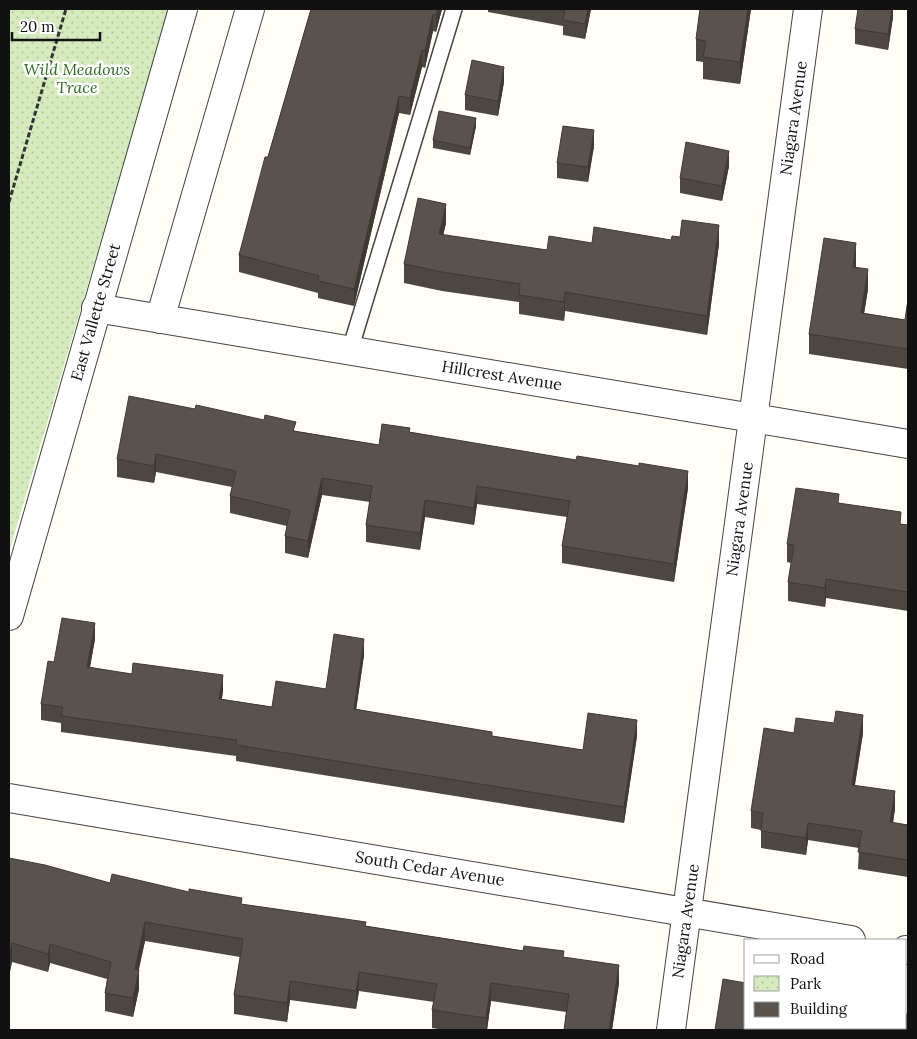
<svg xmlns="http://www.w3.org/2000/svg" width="917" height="1039" font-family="Lora,serif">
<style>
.park{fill:url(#park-dots)}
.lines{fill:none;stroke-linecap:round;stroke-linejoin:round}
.service-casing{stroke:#444;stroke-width:18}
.minor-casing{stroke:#444;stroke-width:30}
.path{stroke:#333;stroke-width:3;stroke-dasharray:5 2.5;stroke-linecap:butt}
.service{stroke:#fff;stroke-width:15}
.minor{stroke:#fff;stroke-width:28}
.wall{fill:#4d4742}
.shaded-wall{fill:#3f3936}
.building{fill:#5a524d;stroke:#3f3936}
.labels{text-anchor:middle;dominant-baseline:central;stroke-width:5;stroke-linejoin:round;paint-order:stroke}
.park-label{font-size:16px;font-style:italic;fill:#2f6b1f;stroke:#fff}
.street-label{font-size:16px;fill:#111;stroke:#fff}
</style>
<defs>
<pattern id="park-dots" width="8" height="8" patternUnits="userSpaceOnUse" patternTransform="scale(1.25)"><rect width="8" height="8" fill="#d5ebbd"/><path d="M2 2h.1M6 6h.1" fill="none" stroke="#b6c8a1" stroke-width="1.8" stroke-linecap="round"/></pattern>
</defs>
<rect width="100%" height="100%" fill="#fffdf5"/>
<!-- park -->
<path class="park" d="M9 9H169L9 552Z"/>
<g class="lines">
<!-- service casing -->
<g class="service-casing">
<path id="service" d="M350 350 454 9"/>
</g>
<!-- minor casing -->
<g class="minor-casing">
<path id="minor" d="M96 308 908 444
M160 319 250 9
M9 616 183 9
M9 798 851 940
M906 950H908
M671 1030 808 9"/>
</g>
<!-- path -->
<path class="path" d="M9 202 66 9"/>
<!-- service -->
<use href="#service" class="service"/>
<!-- minor -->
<use href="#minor" class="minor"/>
</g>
<!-- wall -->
<path class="wall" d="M311 9H442L436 32 433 31 425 68 422 67 410 115 399 113 354 306 318 298V293L239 272V255Z
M488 9H591L585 39 563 35V26L488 12Z
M700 9H751L740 84 703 79V62L696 61V39Z
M893 9V17L888 50 855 44V29Z
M504 82 498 116 465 110V95Z
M476 126 470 155 433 148V140Z
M594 146 588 182 557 178V163Z
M729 166 722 201 680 193V178Z
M446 223 443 235 547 250 592 243 671 240 719 244 707 335 565 311 564 321 519 314V302L442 291 404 283V264Z
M856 263V267L868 289 864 313 905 320 908 299V369L809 354V334Z
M195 409 264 420 296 431 379 445 410 432 688 488 674 582 562 563V546L567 517 477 504 474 525 425 517 420 550 366 542V525L370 502 322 495 308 558 285 553V536L287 526 230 513V496L232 487 156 472 154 483 117 477V459Z
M839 503 901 524 908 525V611L826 598 825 607 788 601V582L791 563 787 562V544Z
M95 639 90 667 223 691 222 699 272 707 326 689 364 655 356 709 492 736 583 750 637 736 624 823 236 761V756L61 732V723L41 720V704L54 662Z
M863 733 855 785 895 809 893 823 908 825V877L858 869 859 848 808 840 806 855 761 848V830L751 828V811Z
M9 858 110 883 242 905 366 926 564 957 619 983 612 1030H564L566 1012 491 1001 487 1030H444L432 1028V1010L434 1002 359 991 356 1009 290 1000 287 1022 234 1014V995L240 957 145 941 138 970 139 989 133 1017 105 1011V993L107 979 50 963 48 972 12 962 9 976Z"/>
<!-- shaded-wall -->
<path class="shaded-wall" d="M438 9H442L436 32V15Z
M588 9H591L585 39V24Z
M748 9H751L740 84V62Z
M892 9H893V17L888 50V34Z
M433 14V31L425 68V51Z
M422 50V67L410 115V98Z
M504 67V82L498 116V101Z
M399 96V113L354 306V289Z
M476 118V126L470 155V148Z
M594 130V146L588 182V167Z
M729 151V166L722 201V186Z
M446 204V223L439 253V234Z
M719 225V244L707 335V316Z
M856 243V263L853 287V267Z
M868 269V289L861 333V313Z
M565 292V311L564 321V302Z
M156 454V472L154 483V466Z
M688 471V488L674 582V564Z
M322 478V495L308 558V541Z
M477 486V504L474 525V508Z
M425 500V517L420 550V533Z
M826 579V598L825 607V588Z
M95 623V639L87 683V667Z
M364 639V655L354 725V709Z
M223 675V691L219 715V699Z
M863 715V733L852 802V785Z
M637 720V736L624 823V807Z
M895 791V809L890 840V822Z
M808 823V840L806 855V838Z
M145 922V941L135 988V969Z
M12 943V962L9 976V957Z
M50 944V963L48 972V954Z
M619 965V983L612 1030H609Z
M139 970V989L133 1017V998Z
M359 972V991L356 1009V991Z
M290 981V1000L287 1022V1003Z
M491 983V1001L487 1030H486V1018Z"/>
<!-- building -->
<path class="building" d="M311 9H438L436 15 433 14 425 51 422 50 410 98 399 96 354 289 318 281 319 276 239 255 265 157H268Z
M552 9H588L585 24 563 20 565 11Z
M700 9H748L740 62 703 57 706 41 696 39Z
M858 9H892L888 34 855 29Z
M472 60 504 67 498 101 465 95Z
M439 111 476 118 470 148 433 140Z
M563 126 594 130 588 167 557 163Z
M686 142 729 151 722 186 680 178Z
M418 198 446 204 439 234 547 250 549 236 592 243 594 227 671 240 672 236 680 237 682 220 719 225 707 316 565 292 564 302 519 295 520 284 442 272 404 264Z
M824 238 856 243 853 267 868 269 861 313 905 320 908 299V349L809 334Z
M129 396 195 409 196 405 264 420 265 415 296 422 293 431 379 445 382 424 410 428 409 432 576 460 577 456 639 466V463L688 471 674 564 562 546 570 501 477 486 474 508 425 500 420 533 366 525 372 486 322 478 308 541 285 536 290 510 230 496 236 471 156 454 154 466 117 459Z
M796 488 839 494 838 503 901 512 900 524 908 525V592L826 579 825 588 788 582 794 545 787 544Z
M62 618 95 623 87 667 132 674 133 663 223 675 219 699 272 707 276 681 326 689 334 634 364 639 354 709 492 732V736L583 750 588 713 637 720 624 807 236 745 237 740 61 716 63 707 41 704 48 661 54 662Z
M836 711 863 715 852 785 895 791 890 822 908 825V860L858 852 862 831 808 823 806 838 761 831 763 813 751 811 764 728 794 733 796 718 834 723Z
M9 858 45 865 110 883 112 874 189 892V889L242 898 241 904 366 922 365 926 523 951 524 946 564 951 563 957 619 965 609 1030H564L569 994 491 983 486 1018 432 1010 437 984 359 972 356 991 290 981 287 1003 234 995 243 939 145 922 135 969 139 970 133 998 105 993 111 962 50 944 48 954 12 943 9 957Z
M723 979 746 983V1028H906V1014H908V1030H715Z"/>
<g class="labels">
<!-- park labels -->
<g class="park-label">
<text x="77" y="69">Wild Meadows<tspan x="77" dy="18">Trace</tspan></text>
</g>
<!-- street labels -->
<g class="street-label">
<text transform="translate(793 118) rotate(-82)">Niagara Avenue</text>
<text transform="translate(95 312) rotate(-74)">East Vallette Street</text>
<text transform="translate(502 375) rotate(9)">Hillcrest Avenue</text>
<text transform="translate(739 519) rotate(-82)">Niagara Avenue</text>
<text transform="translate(430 868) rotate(9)">South Cedar Avenue</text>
<text transform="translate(685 921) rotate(-82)">Niagara Avenue</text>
</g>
</g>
<!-- border -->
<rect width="917" height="1039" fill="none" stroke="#111111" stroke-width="20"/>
<!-- legend -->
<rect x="744" y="939" width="162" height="90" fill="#ffffff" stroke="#a0a0a0"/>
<rect x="754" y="955" width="25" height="8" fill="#ffffff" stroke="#a0a0a0"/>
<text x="790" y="964" font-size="15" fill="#111111">Road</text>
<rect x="754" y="976" width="25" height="15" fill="url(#park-dots)" stroke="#a0a0a0"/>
<text x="790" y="989" font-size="15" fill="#111111">Park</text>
<rect x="754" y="1002" width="25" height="15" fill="#5a524d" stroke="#a0a0a0"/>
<text x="790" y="1014" font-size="15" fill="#111111">Building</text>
<!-- scale -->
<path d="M12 32v8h88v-8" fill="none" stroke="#111111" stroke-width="2.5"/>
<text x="20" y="32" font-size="15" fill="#111111" stroke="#ffffff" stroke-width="4" paint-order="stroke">20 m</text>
</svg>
